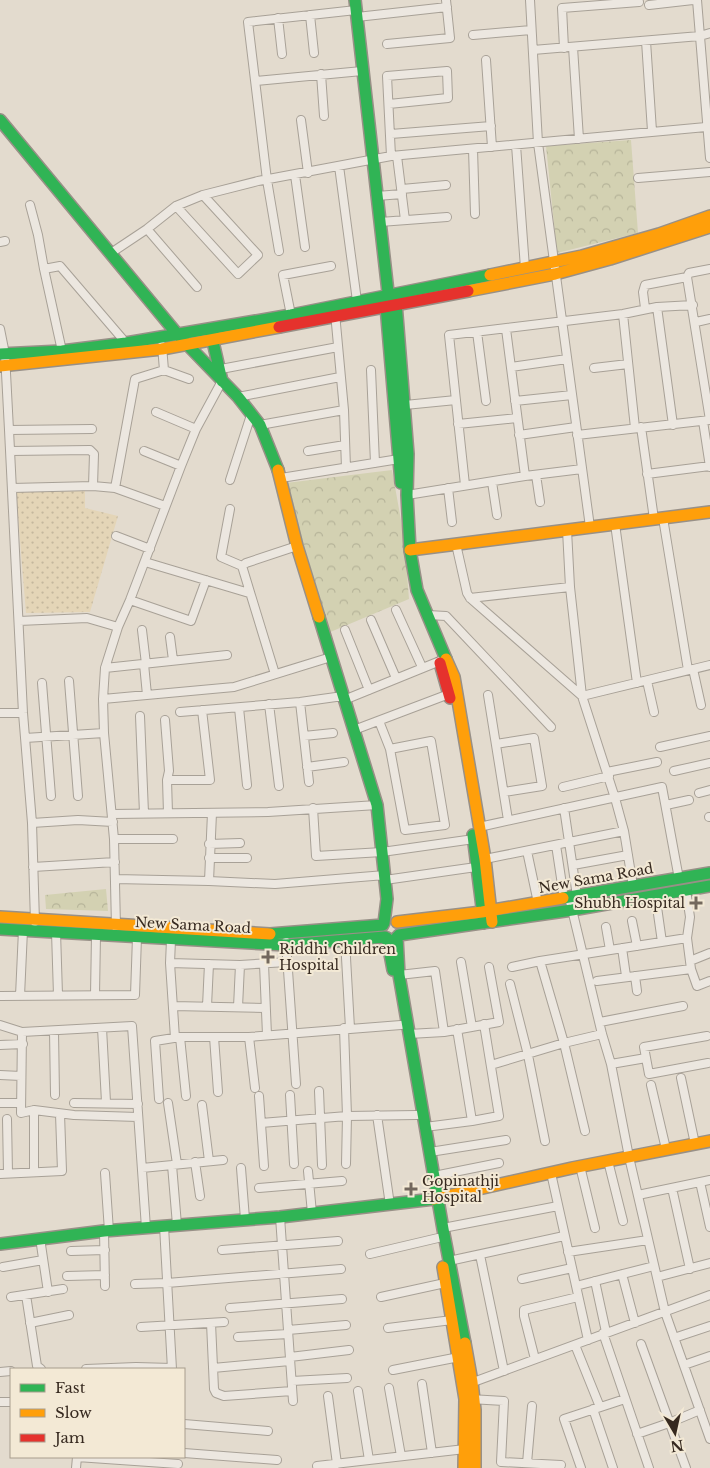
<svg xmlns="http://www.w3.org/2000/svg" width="710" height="1468" font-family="'Libre Baskerville',serif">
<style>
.sand{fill:url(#sand-dots)}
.park{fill:url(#park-crowns)}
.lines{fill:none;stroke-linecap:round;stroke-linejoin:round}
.street-casing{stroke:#a8a197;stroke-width:10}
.fast-casing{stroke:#989087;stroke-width:14}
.slow-casing{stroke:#989087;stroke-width:14}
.jam-casing{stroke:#989087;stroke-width:14}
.street{stroke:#ece7e0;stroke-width:8}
.fast{stroke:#30b455;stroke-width:11}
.slow{stroke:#ff9f0a;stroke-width:11}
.jam{stroke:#e5322d;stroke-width:11}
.poi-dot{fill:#73685d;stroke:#f3e9d5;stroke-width:2}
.labels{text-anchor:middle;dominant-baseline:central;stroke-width:4;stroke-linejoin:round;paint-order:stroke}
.street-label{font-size:14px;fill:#372a20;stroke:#f3e9d5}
.poi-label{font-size:14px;fill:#372a20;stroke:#f3e9d5;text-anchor:start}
</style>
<defs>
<pattern id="sand-dots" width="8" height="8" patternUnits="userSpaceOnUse" patternTransform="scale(1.25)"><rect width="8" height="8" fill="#e4d5b7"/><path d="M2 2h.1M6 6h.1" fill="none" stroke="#c4b79d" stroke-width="1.8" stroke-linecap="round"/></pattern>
<pattern id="park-crowns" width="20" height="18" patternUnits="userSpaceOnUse" patternTransform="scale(1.25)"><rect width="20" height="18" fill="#d3d1b2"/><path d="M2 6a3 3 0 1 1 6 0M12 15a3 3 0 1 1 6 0" fill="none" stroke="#b6b499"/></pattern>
</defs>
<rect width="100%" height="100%" fill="#e3dbce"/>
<!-- sand -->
<path class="sand" d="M85 491V508L118 516 90 612 26 613 16 492Z"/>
<!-- park -->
<path class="park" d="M631 140 638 233 557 253 546 146Z
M392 470 404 537 409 599 328 633 305 559 286 483Z
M106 889 108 911 46 909 45 895Z"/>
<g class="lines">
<!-- street casing -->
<g class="street-casing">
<path id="street" d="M530 0 538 143 590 527
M697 0 710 158
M649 5 693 0
M310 15 314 53
M357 17 447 7
M278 18 282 54
M473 35 531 30
M646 41 652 131
M387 44 450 38 446 0
M573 47 579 139
M564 48 562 8 639 2
M533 50 700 36 710 33
M486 60 492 147
M321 74 324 116
M256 81 362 71
M389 104 448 98 447 71 387 76 391 156
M301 120 308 173
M391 134 491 126
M516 145 525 268
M473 149 475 214
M397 156 405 220
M339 166 357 301
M295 175 305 247
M638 178 710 172
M402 189 446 185
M377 196 402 194
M30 205 38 235 44 269 62 351
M176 206 238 274 258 255 203 195
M380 222 447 217
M147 229 197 287
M0 242 5 241
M279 251 267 180 248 22 356 10
M111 253 147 229 176 206 203 195 258 181 391 156 706 127
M44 269 60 266 126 343
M710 269 689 273 687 277 710 420
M657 307 673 425
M645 308 643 292 645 285 687 277
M335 313 344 410 346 468
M623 314 635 428
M291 315 283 275 331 266
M696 322 710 319
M0 329 5 354 9 430 23 713 32 823 35 922
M506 329 525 476
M477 332 486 401
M511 367 567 359
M594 368 628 364
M221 369 338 347
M164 370 189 379
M371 370 375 463
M238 397 340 377
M515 401 572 395
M405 405 456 400
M156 412 196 429
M703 421 710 467
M458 424 517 418
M260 425 344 410
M641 427 654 519
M9 430 92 429
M519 435 576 427
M577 435 710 420
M10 451 90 450 94 454 93 486
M144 451 181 466
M308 451 345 445
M647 474 710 466
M536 475 540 502
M281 478 399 459
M230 480 251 415
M492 482 497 515
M465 485 449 335 623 314 657 307 693 305
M12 488 93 486 115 488 165 506
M115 488 135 379 164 370 162 346
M448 488 452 522
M407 495 525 476 582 469
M230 509 221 557 242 566
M663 518 688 670
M615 524 637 683
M567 530 570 587 582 696 615 798 624 831 633 886
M116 536 150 549
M456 544 467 593 470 598 582 696 710 665
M145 562 249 593
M470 598 570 587
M130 600 191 621 206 580
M396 610 422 667
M428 615 446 616 551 727
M371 620 396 678
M19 621 87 618 118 627
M142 630 146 664
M345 630 369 690
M170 637 173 660
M144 664 147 695
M105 668 227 655
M693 669 701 705
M275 674 242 566 246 563 297 546
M69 681 78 796
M647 681 654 712
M42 683 51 796
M488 695 508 820
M103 699 234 687 331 657
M344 700 440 661
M300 702 309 782
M269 704 279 786
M239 708 247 785
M180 712 300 702 343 696
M0 713H23
M140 716 144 813
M165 720 169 771 167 780 168 813
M379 721 390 749 405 830 445 825 431 741 390 749
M354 730 449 694
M304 736 333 733
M25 738 104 733
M496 744 534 738 542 786 504 792
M660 747 710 736
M307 767 344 762
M674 771 710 763
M607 772 657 762
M167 780H210L202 710
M563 787 609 776
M699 793 710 790
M666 805 689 800
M313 808 316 856 382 852 474 839
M564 808 577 896
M212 813 209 881 275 884 385 875
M112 814 268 812 377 805
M709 817H710
M32 823 78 820 113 822
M479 827 662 787 679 879
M114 839H173
M209 844 240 843
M556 845 564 898
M527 851 538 903
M209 858H247
M485 859 624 831
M573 865 628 855
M33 867 115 862
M115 879 209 881
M385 880 476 867
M686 890 690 917 687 938 691 969 697 986 710 981
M569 897 602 1034 611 1064 629 1157 665 1312 710 1439
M656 900 662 942
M632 921 637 946
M116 927 114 839 104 733 103 699 105 668 118 627 130 600 181 466 196 429 222 381
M606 927 610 950
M56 932 58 995
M171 940 170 963 175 1038
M345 940 350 1028
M286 942 296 1084
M622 948 626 976
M540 961 564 1043 585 1131
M690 961 710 953
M461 962 472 1027
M170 963 240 965 287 962
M264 964 267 1035
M512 967 540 961 687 938
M399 975 435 971 444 1032
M635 976 637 991
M597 981 691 969
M510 984 528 1055 545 1141
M95 995 96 935
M0 996 135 995 137 937
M20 996 23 930
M173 1006 265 1008
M207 1006 209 964
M238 1007 240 965
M600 1022 683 1006
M0 1025 22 1032 132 1026 146 1228
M102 1028 106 1102
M344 1028 347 1116 346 1164
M457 1029 472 1121
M54 1031 55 1095
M22 1032 21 1113 34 1110 74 1115 138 1117
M409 1034 444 1032 499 1022 489 967
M707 1036 644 1047 649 1074 708 1063
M180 1037 186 1096
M214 1037 218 1092
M249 1037 255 1088
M0 1045 23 1044
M611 1064 646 1058
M491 1065 564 1043 602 1034
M0 1075 21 1076
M681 1078 695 1144
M651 1085 666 1149
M319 1091 322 1165
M290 1095 294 1164
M259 1096 264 1166
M159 1099 155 1041 180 1037H249L401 1025
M0 1103H20
M74 1103 138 1104
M168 1103 177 1164
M202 1105 209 1161
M377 1115 390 1205
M7 1119 8 1173
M261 1123 347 1116 417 1115
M425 1127 472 1121 499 1116 484 1024
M430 1152 506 1140
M608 1161 623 1221
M195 1162 200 1196
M172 1165 177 1225
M580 1166 595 1228
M142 1168 223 1160
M241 1168 245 1219
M308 1171 312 1213
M34 1172V1110
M105 1173 109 1231
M551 1173 588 1340
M0 1174 62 1171 60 1114
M434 1176 499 1163
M700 1182 710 1227
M259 1188 342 1181
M672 1188 690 1269
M638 1195 710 1180
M280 1217 293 1401
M164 1226 172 1369
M443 1228 558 1206
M104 1231 105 1286
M40 1238 48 1292
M222 1250 338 1241
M71 1251 105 1250
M568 1252 648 1240
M370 1254 438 1238
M480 1255 504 1371
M449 1261 564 1236
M3 1267 43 1260
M622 1274 635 1323
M67 1276 105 1275
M657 1277 710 1263
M522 1279 572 1268
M595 1281 606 1332
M135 1284 167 1283 341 1269
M576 1286 654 1266
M26 1295 37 1366 41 1369
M11 1297 63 1289
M381 1297 445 1283
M230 1308 342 1299
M30 1323 69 1315
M211 1323 214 1389 216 1393 224 1396 292 1391
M141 1327 224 1322
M388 1328 452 1320
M288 1330 346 1325
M603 1333 649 1468
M238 1337 288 1334
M674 1338 710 1326
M641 1344 686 1468
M575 1345 600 1407
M290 1357 349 1350
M535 1359 524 1316V1310L578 1297
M684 1365 710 1356
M213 1368 290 1361
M86 1369 136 1367 172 1368
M393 1370 459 1357
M0 1372 11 1371
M292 1381 347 1378
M422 1384 432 1453
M468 1384 710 1295
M389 1388 401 1456
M358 1391 369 1460
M328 1396 337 1464
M470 1399 504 1401 501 1462 561 1465
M0 1402H11
M593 1409 613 1468
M184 1424 268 1431
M637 1434 669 1423 700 1410
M184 1453 277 1460
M77 1457 178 1464
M527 1463 532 1406
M317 1466 465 1449
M76 1468 77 1457
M581 1468 564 1419 625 1399"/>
</g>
<!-- fast casing -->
<g class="fast-casing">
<path id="fast" d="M355 0 389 301
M0 120 178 335 238 397 260 425 278 470
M396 303 408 454 407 495 410 550 417 590 446 659
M386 306 401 483
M211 333 222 381
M0 354 62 351 126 343 291 315 490 275
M319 617 377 805 387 899 384 923
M473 835 484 923
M563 898 710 873
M0 929 286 945 385 937
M270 934 383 925
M399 935 572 910 710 886
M397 937 399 975 443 1229 465 1343
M387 938 393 970
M0 1244 104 1231 280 1217 434 1199"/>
</g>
<!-- slow casing -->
<g class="slow-casing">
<path id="slow" d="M490 275 582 256 659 234 710 216
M468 291 555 274 610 259 710 227
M0 366 162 349 279 327
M278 470 297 546 319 617
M410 550 710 512
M446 659 454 677 485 859 492 922
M0 917 270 934
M397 922 482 912 563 898
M434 1199 572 1168 710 1141
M443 1267 465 1399 464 1468
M465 1343 472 1382 475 1410V1468"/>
</g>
<!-- jam casing -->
<g class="jam-casing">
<path id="jam" d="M279 327 468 291
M440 663 450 698"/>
</g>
<!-- street -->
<use href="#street" class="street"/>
<!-- fast -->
<use href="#fast" class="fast"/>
<!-- slow -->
<use href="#slow" class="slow"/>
<!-- jam -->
<use href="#jam" class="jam"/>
</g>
<!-- markers -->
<g class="poi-dot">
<path d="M693.5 895.5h5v5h5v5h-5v5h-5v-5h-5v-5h5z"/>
<path d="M265.5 949.5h5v5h5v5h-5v5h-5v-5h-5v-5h5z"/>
<path d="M408.5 1181.5h5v5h5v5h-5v5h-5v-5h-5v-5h5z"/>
</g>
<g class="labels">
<!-- street labels -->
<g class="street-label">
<text transform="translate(596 878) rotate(-10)">New Sama Road</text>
<text transform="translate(193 925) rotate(3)">New Sama Road</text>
</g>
<!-- poi labels -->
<g class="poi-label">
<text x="685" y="903" text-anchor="end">Shubh Hospital</text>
<text x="279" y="949">Riddhi Children<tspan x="279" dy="16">Hospital</tspan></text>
<text x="422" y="1181">Gopinathji<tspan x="422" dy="16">Hospital</tspan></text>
</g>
</g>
<!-- legend -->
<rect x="10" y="1368" width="175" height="90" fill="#f3e9d5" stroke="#a89d8d"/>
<rect x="20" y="1384" width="25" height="8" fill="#30b455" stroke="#a89d8d"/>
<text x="55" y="1393" font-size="15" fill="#372a20">Fast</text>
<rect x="20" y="1409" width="25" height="8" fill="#ff9f0a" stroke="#a89d8d"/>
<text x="55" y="1418" font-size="15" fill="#372a20">Slow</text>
<rect x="20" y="1434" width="25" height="8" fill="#e5322d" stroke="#a89d8d"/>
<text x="55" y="1443" font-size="15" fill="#372a20">Jam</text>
<!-- north arrow -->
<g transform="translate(675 1433) rotate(171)" stroke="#f3e9d5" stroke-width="4" paint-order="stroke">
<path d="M0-4L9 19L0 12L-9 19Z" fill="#372a20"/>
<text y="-8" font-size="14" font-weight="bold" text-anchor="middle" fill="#372a20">N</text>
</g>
</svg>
